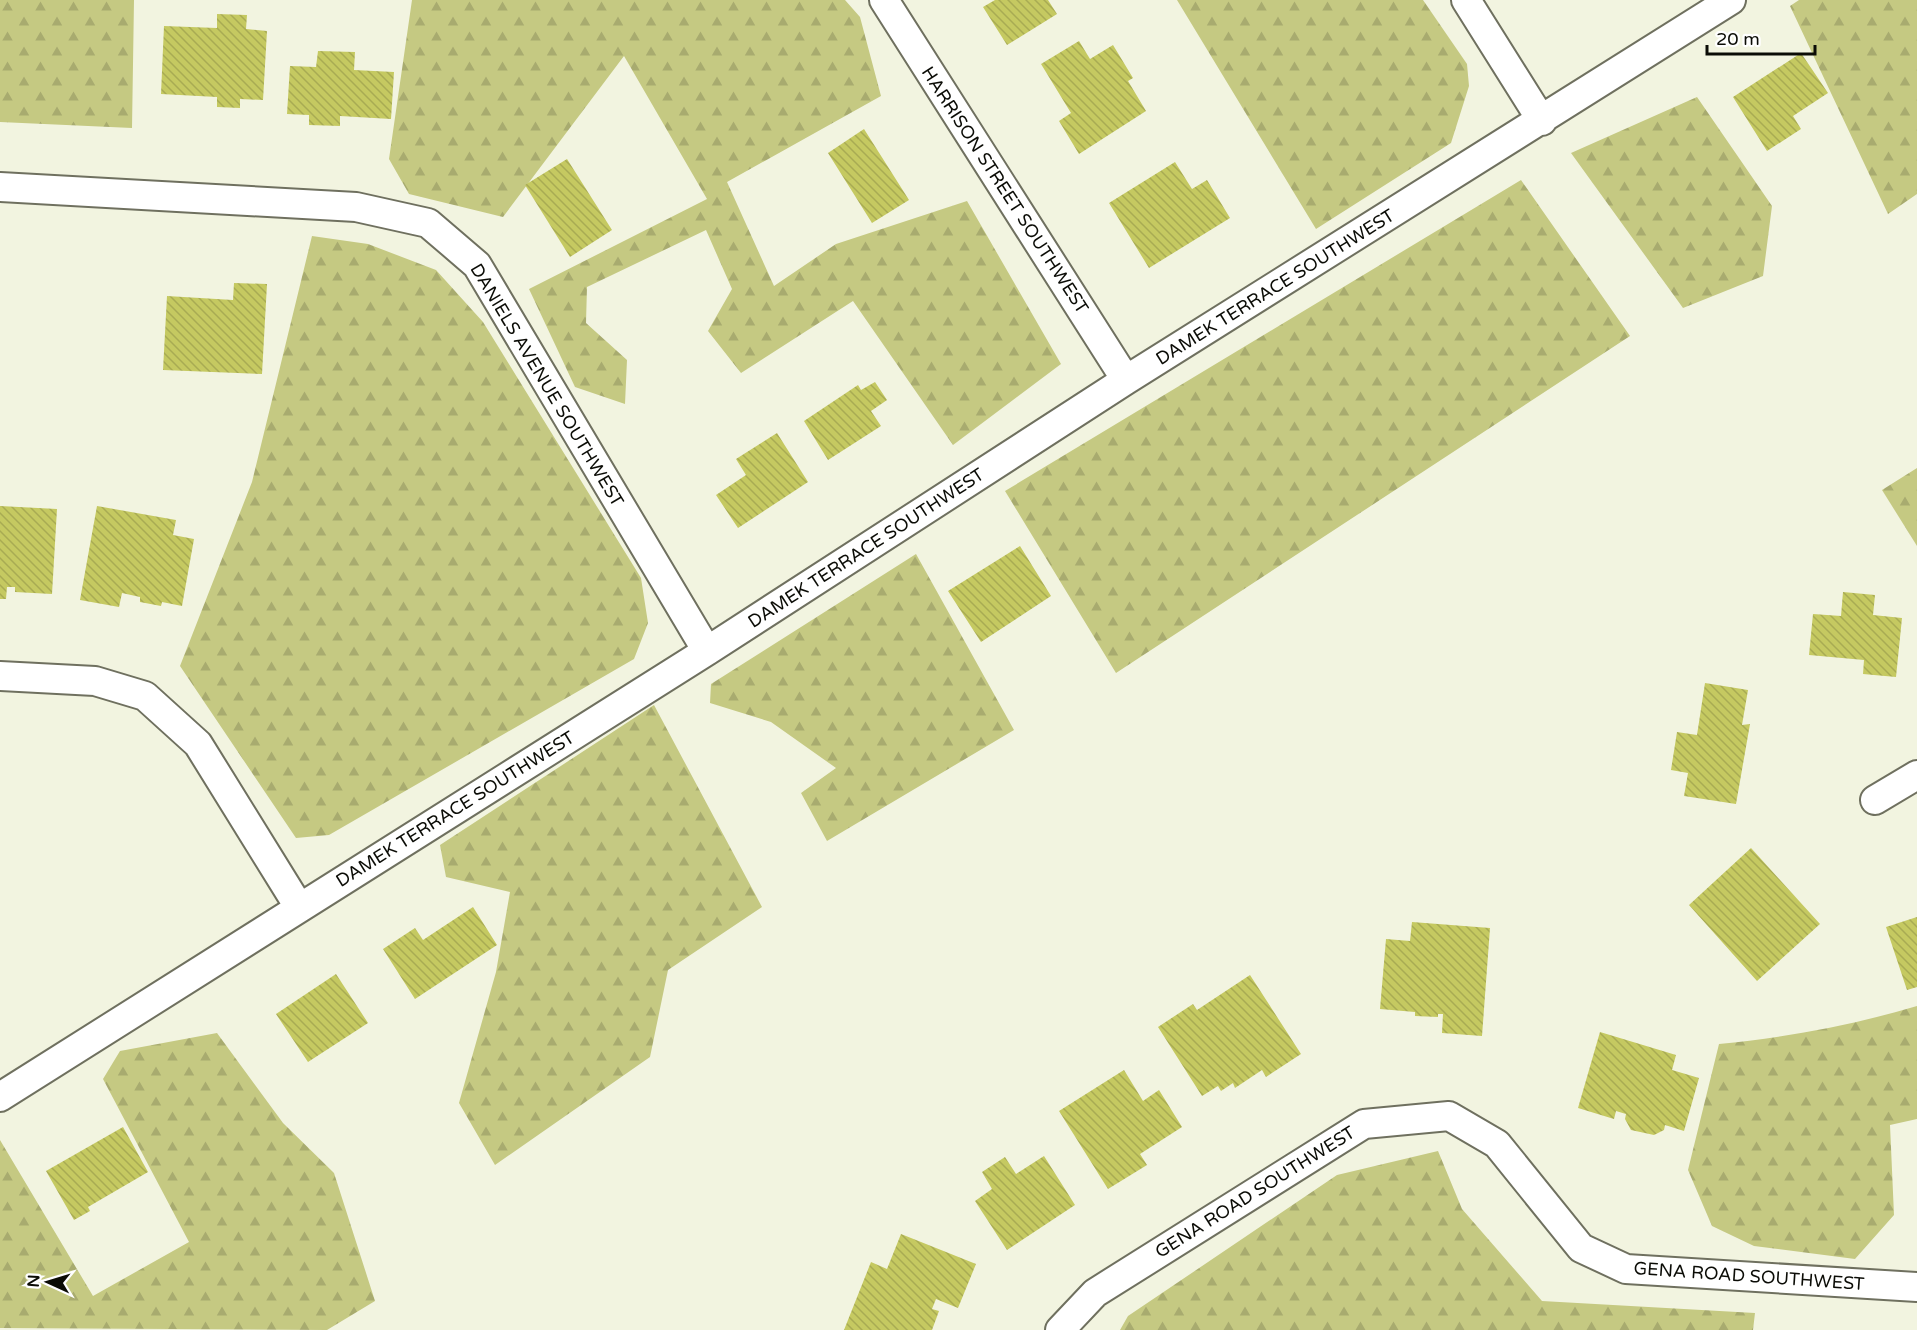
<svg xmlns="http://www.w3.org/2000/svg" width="1917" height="1330" font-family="'Varela Round',sans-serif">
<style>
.forest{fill:url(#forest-firs)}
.building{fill:url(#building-back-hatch)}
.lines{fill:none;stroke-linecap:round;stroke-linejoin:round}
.street-casing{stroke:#6f705f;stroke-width:32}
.street{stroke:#fff;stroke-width:28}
.labels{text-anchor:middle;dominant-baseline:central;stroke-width:4.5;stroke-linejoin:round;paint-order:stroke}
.street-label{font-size:18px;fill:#0b0c06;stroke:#fff}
</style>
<defs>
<pattern id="forest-firs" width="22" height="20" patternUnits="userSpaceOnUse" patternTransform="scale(1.5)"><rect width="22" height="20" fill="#c5c982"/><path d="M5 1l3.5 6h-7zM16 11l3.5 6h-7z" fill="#a8ab6f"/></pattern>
<pattern id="building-back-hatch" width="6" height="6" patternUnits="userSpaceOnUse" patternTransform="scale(1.5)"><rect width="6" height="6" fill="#c5c961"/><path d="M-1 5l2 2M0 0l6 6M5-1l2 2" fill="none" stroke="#a8ab53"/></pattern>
</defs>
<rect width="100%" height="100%" fill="#f2f4e0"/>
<!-- forest -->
<path class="forest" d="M0 0H134L132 128 0 122Z
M412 0H845L860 17 881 96 727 182 774 286 836 244 967 201 1061 364 953 445 853 301 741 373 708 331 732 289 706 230 587 287 586 323 627 360 625 404 575 387 529 289 707 199 624 56 503 217 409 194 389 159Z
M1177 0H1423L1467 64 1469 86 1451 143 1316 229Z
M1799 0H1917V194L1888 214 1790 6Z
M1697 97 1772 206 1763 276 1683 308 1571 153Z
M1521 180 1630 336 1116 673 1005 491Z
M312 236 368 244 436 270 483 322 641 578 648 623 634 659 329 835 296 838 180 666 252 482Z
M1917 468V546L1882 490Z
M916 554 1014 730 827 841 801 793 836 768 771 722 710 703 711 684Z
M654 705 762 907 668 970 650 1057 495 1165 459 1103 496 972 510 892 446 877 440 845Z
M1917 1006V1119L1890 1125 1894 1215 1855 1259 1754 1246 1712 1226 1688 1170 1719 1044C1785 1038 1853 1025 1917 1006Z
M217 1033 283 1123 334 1173 375 1301 327 1330 0 1328V1140L93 1296 189 1242 103 1079 120 1051Z
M1438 1151 1462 1209 1542 1301 1755 1313 1753 1330H1120L1128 1316 1337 1175Z"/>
<!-- building -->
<path class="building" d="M995 0H1048L1057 14 1007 45 983 7Z
M217 14 247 15 246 29 267 31 263 100 240 99V108L217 107V97L161 94 164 26 217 28Z
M1079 41 1090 59 1113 45 1133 78 1128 81 1146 111 1079 154 1059 121 1071 113 1041 64Z
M318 51 355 52 354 70 394 72 391 119 340 116V126L309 125V115L287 114 290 66 316 67Z
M1801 53 1828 93 1793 116 1801 129 1767 151 1733 97Z
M864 129 909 200 872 223 828 153Z
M567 159 612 230 570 257 525 185Z
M1175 162 1192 189 1207 180 1230 218 1149 268 1109 203Z
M234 283 267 284 262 374 163 370 167 296 233 300Z
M875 382 887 400 871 411 881 426 828 460 804 421 858 385 861 390Z
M777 433 808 482 738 528 716 495 746 475 736 459Z
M0 506 57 509 52 594 15 592V587H7L6 599H0Z
M97 506 176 520 173 535 194 539 182 606 162 602 161 606 140 602V597L122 593 119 607 80 600Z
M1020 546 1051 596 981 642 948 591Z
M1843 592 1875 595 1873 615 1902 618 1896 677 1863 674 1864 660 1809 655 1813 614 1841 616Z
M1705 683 1748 690 1742 725 1750 724 1736 804 1684 796 1688 773 1671 770 1677 732 1697 735Z
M1751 848 1820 924 1757 981 1689 905Z
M473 907 497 945 415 999 383 949 415 928 423 940Z
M1917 917V987L1907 990 1886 927Z
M1412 922 1490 928 1482 1036 1442 1033 1443 1014H1438V1017L1415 1016V1012L1380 1009 1386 939 1410 941Z
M336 974 368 1023 308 1062 276 1014Z
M1250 975 1301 1054 1266 1077 1262 1070 1235 1088 1233 1083 1221 1091 1218 1086 1202 1096 1158 1027 1193 1004 1197 1010Z
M1600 1032 1676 1055 1672 1070 1699 1078 1684 1131 1665 1125 1664 1130 1654 1135 1631 1130 1625 1119 1626 1114 1616 1111 1614 1119 1578 1108Z
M1124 1070 1143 1101 1159 1090 1182 1127 1140 1154 1147 1165 1108 1189 1059 1111Z
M123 1127 148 1172 88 1207 90 1211 74 1220 46 1171Z
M1044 1156 1075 1205 1007 1250 975 1201 992 1189 982 1172 1005 1157 1016 1174Z
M901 1234 976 1264 958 1308 936 1299 932 1309 939 1311 932 1330H844L871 1262 887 1269Z"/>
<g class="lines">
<!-- street casing -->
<g class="street-casing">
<path id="street" d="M884 0 1126 380
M1466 0 1542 121
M0 187 356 207 428 223 477 265 707 651
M0 676 95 681 145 696 198 744 299 907
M1875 800 1917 775
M0 1097 707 651 1126 380 1731 0
M1060 1330 1095 1293 1364 1124 1449 1116 1497 1144 1581 1248 1626 1269 1917 1287"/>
</g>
<!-- street -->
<use href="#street" class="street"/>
</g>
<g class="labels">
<!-- street labels -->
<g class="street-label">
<text transform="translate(1005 190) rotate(57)">HARRISON STREET SOUTHWEST</text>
<text transform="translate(1275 287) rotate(-32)">DAMEK TERRACE SOUTHWEST</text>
<text transform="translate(547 385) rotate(59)">DANIELS AVENUE SOUTHWEST</text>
<text transform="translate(866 548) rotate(-33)">DAMEK TERRACE SOUTHWEST</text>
<text transform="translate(455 809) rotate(-32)">DAMEK TERRACE SOUTHWEST</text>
<text transform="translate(1255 1192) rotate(-32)">GENA ROAD SOUTHWEST</text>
<text transform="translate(1749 1276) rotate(4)">GENA ROAD SOUTHWEST</text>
</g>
</g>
<!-- north arrow -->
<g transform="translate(48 1282) rotate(274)" stroke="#ffffff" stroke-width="4.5" paint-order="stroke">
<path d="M0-4.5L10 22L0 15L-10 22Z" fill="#0b0c06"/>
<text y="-9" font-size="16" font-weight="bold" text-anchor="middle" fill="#0b0c06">N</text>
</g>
<!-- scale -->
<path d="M1707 45v9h108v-9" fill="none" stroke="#0b0c06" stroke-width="3"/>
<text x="1716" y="45" font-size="18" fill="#0b0c06" stroke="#ffffff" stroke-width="4.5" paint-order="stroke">20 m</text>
</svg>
